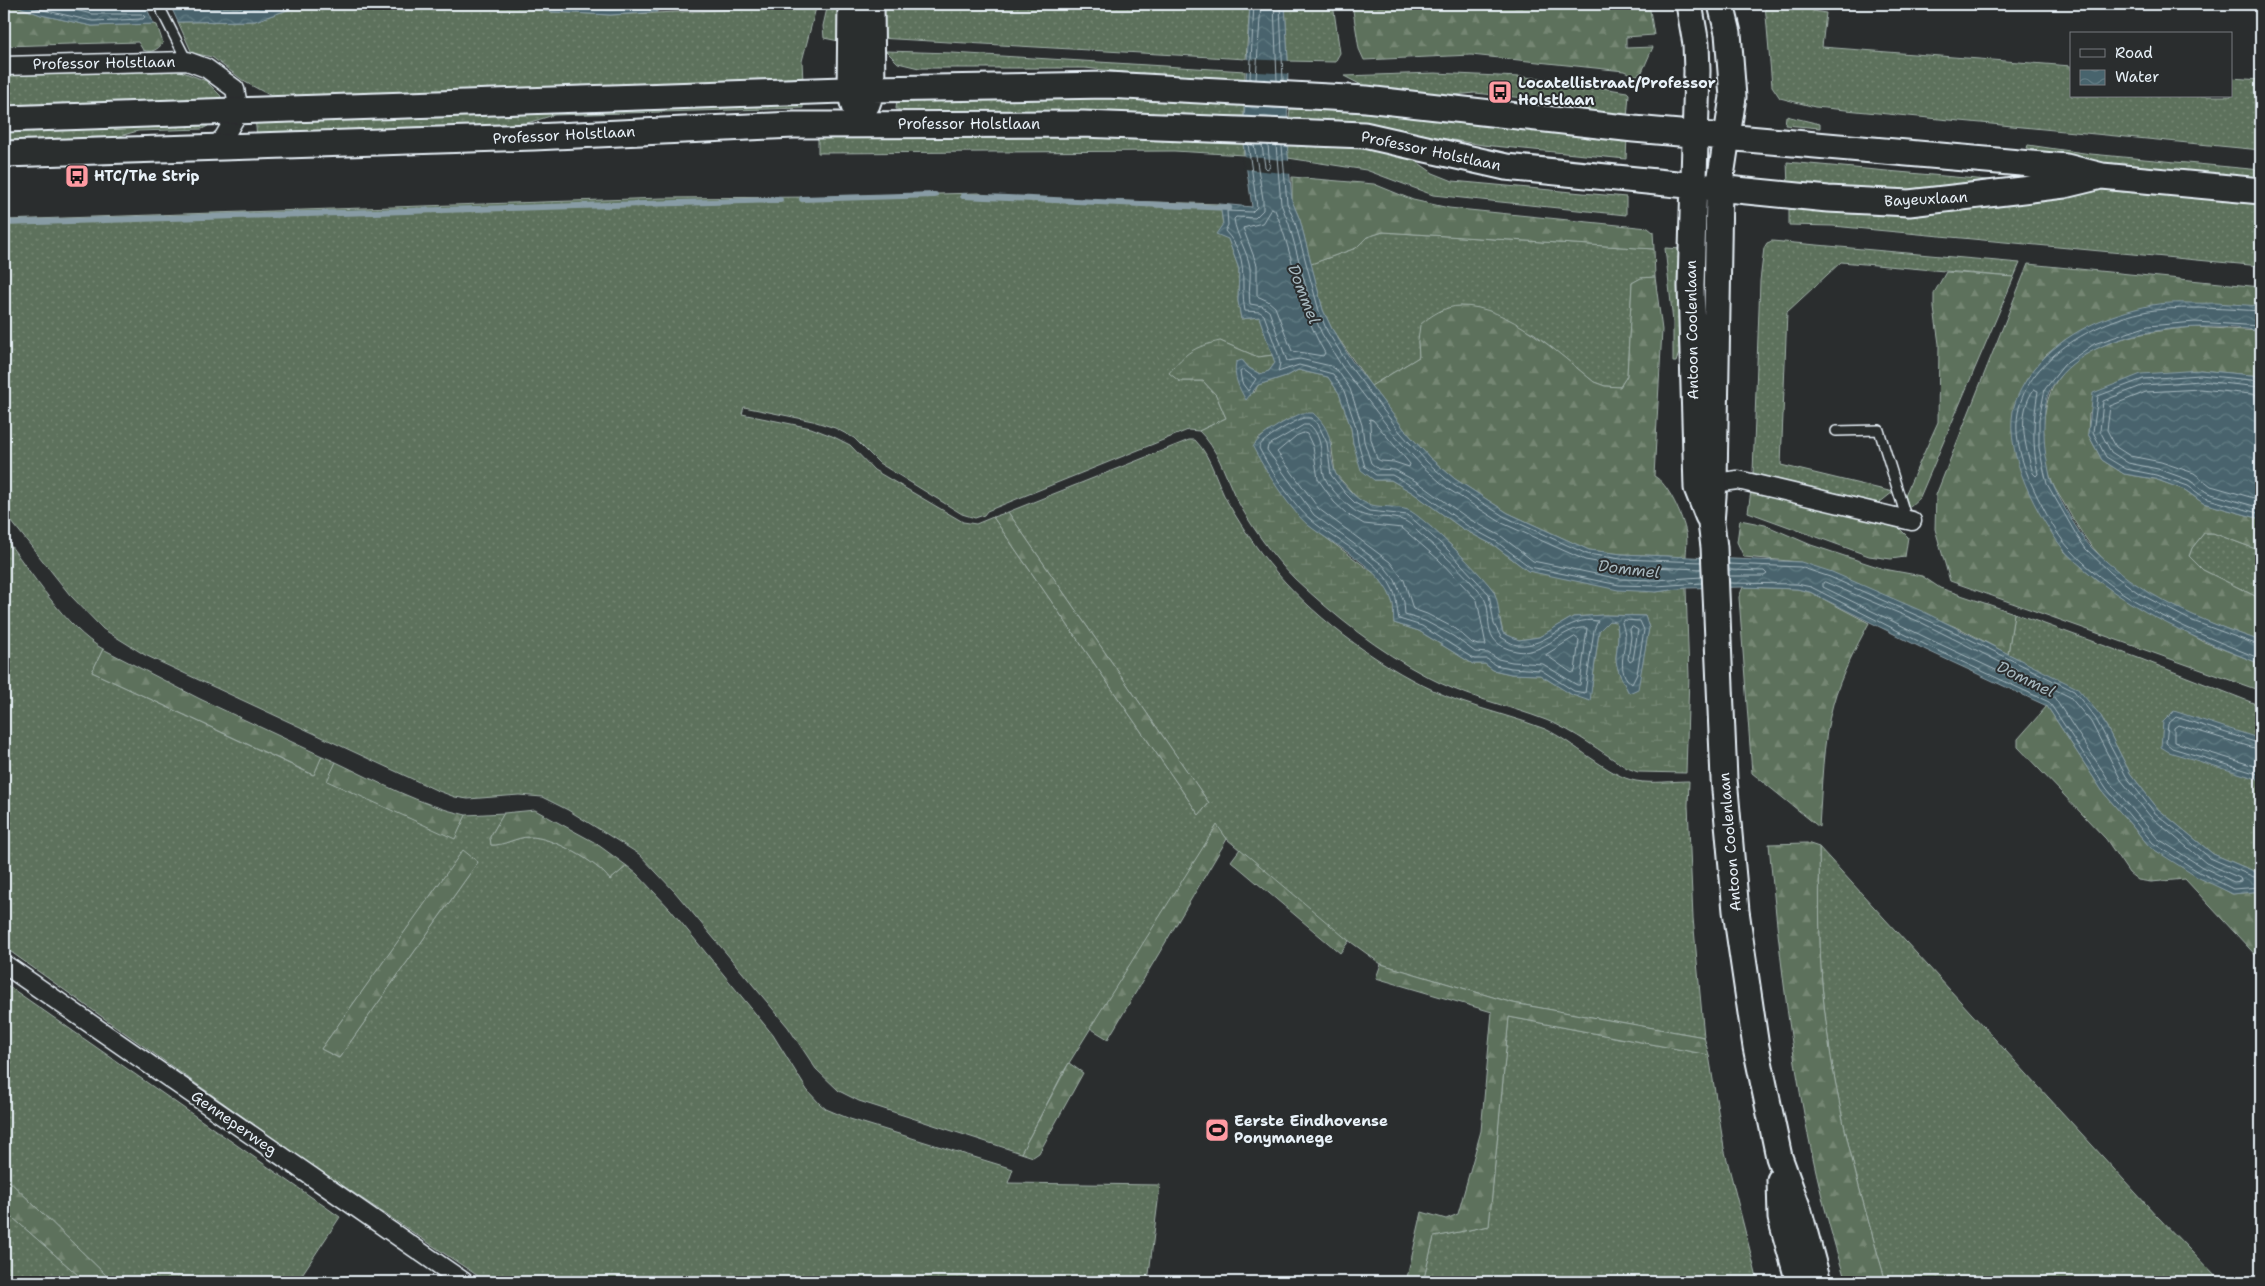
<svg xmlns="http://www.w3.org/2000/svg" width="2265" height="1286" font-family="'Shantell Sans',sans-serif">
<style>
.grass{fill:url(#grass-dots);stroke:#a2b1aa;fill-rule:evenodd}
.forest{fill:url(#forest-firs);stroke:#a2b1aa}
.wetland{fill:url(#wetland-marsh);stroke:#a2b1aa;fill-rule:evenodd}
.water{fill:url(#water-waves);stroke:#889ca5}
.pier{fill:#2a2d2e}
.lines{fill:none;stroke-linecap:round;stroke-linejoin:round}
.shore{stroke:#a8b9c0;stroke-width:1}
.stream{stroke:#889ca5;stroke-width:6}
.lane-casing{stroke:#e8f1f8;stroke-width:12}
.street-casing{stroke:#e8f1f8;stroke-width:21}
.secondary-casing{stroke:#e8f1f8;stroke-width:29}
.lane{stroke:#2a2d2e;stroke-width:9}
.street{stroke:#2a2d2e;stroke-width:18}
.secondary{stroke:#2a2d2e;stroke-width:25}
.labels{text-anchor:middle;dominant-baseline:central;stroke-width:4;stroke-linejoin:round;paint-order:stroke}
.street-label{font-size:15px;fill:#e8f1f8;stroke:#2a2d2e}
.poi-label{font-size:15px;font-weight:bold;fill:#e8f1f8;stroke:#2a2d2e;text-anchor:start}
.water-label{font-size:16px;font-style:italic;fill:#a8b9c0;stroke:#2a2d2e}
</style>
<defs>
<pattern id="grass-dots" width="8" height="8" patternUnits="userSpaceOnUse" patternTransform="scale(1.25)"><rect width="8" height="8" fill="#5d715b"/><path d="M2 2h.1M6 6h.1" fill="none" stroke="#748673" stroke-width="1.8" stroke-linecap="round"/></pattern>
<pattern id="forest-firs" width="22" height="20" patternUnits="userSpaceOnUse" patternTransform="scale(1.25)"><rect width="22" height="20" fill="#5d715b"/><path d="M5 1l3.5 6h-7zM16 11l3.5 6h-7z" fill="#748673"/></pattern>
<pattern id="wetland-marsh" width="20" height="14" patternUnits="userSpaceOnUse" patternTransform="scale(1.25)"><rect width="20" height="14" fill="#5d715b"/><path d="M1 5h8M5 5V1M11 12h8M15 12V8" fill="none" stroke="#748673"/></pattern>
<pattern id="water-waves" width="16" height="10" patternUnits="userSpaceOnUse" patternTransform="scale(1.25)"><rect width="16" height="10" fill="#48646d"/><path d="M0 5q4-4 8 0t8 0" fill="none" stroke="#627b83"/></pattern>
</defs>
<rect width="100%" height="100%" fill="#2a2d2e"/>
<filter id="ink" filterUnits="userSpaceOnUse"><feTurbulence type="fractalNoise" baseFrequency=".02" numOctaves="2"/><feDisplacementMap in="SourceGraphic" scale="10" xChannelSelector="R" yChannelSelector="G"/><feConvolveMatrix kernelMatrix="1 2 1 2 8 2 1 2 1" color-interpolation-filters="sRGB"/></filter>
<g filter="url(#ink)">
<!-- grass -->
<path class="grass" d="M305 4H501L552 12 610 15 742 9 751 4H817L802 61 803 82 277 99 245 82 212 57 192 53 178 22 255 21Z
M828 4H841L839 41 824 38 823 26Z
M877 4H1250L1246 59 878 38Z
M1285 4H1333L1340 53 1335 62 1288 61Z
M1765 4H1813V11L1826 13 1822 47 2071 66V96H2231V78L2261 80V150L1815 107 1780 98 1772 86Z
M886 51 952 53 1245 71V80L1160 76 1085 68H919L898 63Z
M178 70 206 81 221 96 220 100 4 107V76Z
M1435 73 1540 78 1627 92 1629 94 1627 119 1606 116 1534 99 1475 93 1431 97 1373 91 1344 76Z
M1083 97 1160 99 1244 105V116L1083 113 907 116 906 111 896 109 897 99Z
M803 101V108L554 115 517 126 257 136 255 119Z
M1290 109H1360L1627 137 1626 159 1483 145 1363 125 1289 117Z
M1786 116 1820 124V128L1785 125Z
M212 121 208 126 202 129 138 131 105 140 4 144V128Z
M1082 134 1243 142 1244 155 1174 151 818 153V137Z
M1287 143 1383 147 1413 159 1433 173 1453 181 1626 197V215L1433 195 1366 170 1288 158Z
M2028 145 2091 154 2261 170V181L2081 164 2027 148Z
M1787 162 1999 181 1901 190 1788 186Z
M2111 187 2261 201V266L1833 226 1789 225V204Z
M979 193 988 197 1220 204 1223 225 1239 269 1238 301 1241 319 1259 317 1273 355 1258 357 1220 341 1179 381H1203L1216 395 1226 418 1199 431 1188 430 987 511 984 515 975 518 962 514 879 463 854 438 835 428 813 421 744 407 742 414 811 428 832 436 850 445 874 470 963 522 976 524 993 517 1199 815 1209 803 1008 512 1189 440H1195C1212 457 1216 482 1228 503 1244 531 1263 558 1285 582 1330 631 1397 678 1459 701 1487 711 1517 718 1545 729 1572 741 1610 777 1636 781 1653 784 1672 781 1689 781L1688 805 1693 918 1704 1037 1513 1003 1381 964 1333 929 1227 839 1217 826 1064 1071 1021 1153 859 1101 839 1091 816 1069 788 1027 675 892 639 854 568 810 542 797 519 795 468 799 455 797 436 790 145 655 103 629 70 595 4 512V220L662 198 816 197Z
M1383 232 1654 249 1655 277 1641 278 1632 283 1627 376 1620 387 1605 386 1594 382 1535 334 1489 311 1459 306 1418 341 1419 357 1371 386 1332 329 1323 310 1311 264 1356 248 1367 237Z
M1772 241 2020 263 2014 277 1841 262 1787 312 1781 465 1893 492 1879 503 1753 473 1760 281 1764 248 1767 243Z
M1665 248 1683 249 1684 338 1676 362H1673V322Z
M2204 533H2213L2261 551V599L2203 570 2189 557 2192 548Z
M4 537C30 570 66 629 103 649L92 672 313 775 322 756 336 762 328 781 455 838 466 815 504 813 490 837 491 845C504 846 516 837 529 837 551 836 598 862 610 880L627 866 637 874 670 909 773 1035 807 1090 820 1104 826 1109 850 1119 1013 1169 1008 1183 1160 1185 1148 1282H487L288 1149 4 947ZM463 851 478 862 339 1058 321 1049Z
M2014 613 2141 659 2261 706V870L2256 872 2213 854 2158 809 2130 773 2101 716 2028 664 2008 654Z
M1819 847 2157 1216 2221 1282H1886C1859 1192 1834 1099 1824 1005 1818 953 1820 899 1819 847Z
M4 983 340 1217 297 1282H113L4 1176Z
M1509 1017 1709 1055 1724 1148 1758 1282H1423L1434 1237 1489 1226Z
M4 1210 86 1282H4Z"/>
<!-- forest -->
<path class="forest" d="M4 4H11L41 15 92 26 154 24 157 25 163 43C157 50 152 53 143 50L138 42 4 46Z
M68 4H145L147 9H92Z
M170 4H264L256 7 172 9Z
M1352 4H1649L1654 35 1626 37V48L1653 47 1642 72 1635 76 1624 71 1471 55 1364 60 1359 49Z
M1292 177 1374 184 1413 200 1449 208 1648 228 1653 232 1654 249 1383 232 1367 237 1356 248 1311 264 1300 220 1292 201Z
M2028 264 2261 287V306L2256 305 2066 339 2046 355 2026 380 2064 551 2096 579 2122 597 2204 642 2261 664V691L1950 581 1935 529 1936 495Z
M1946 272 2014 277 1920 497 1909 507 1905 495 1938 422 1939 344 1934 308V293Z
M1655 277 1662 330 1654 476C1668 483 1683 517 1686 533 1688 540 1686 549 1686 557L1622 554 1589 550 1508 513 1455 479 1430 458 1404 429 1371 386 1419 357 1418 341 1420 325C1430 316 1445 306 1460 306 1508 305 1559 354 1594 382L1605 386 1620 387 1627 376 1632 283 1641 278Z
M2195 327 2261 331V376L2200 370 2089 414 2088 434 2102 460 2124 474 2155 479 2185 490 2203 503 2261 519V551L2213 533H2204L2192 548 2189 556 2203 570 2261 599V641C2210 624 2158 604 2116 570 2093 552 2079 530 2065 505 2061 498 2055 490 2052 482 2039 447 2038 395 2067 368 2101 337 2151 331 2195 327Z
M1751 491 1899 528 1908 537 1905 557 1891 559 1869 556 1748 512Z
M1008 512 1209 803 1199 815 993 517Z
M1740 520 1765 525 1811 545 1884 569 1922 576 1940 588 2014 613 2008 654 1963 630 1800 562 1744 557 1737 542Z
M1743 587 1797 589 1810 592 1869 623C1855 649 1841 675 1833 704 1822 743 1822 786 1819 827L1752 773 1739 597Z
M103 649 200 699 322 756 314 775 92 672Z
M2047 706 2103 792 2150 847 2232 894 2261 891V961L2185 879 2151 882 2138 880 2129 873 2106 839 2018 747V739Z
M336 762C378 782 420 805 466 815L455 839 327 781Z
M535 810 594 842 627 866 610 880C598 862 551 836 529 837 516 837 504 846 491 845L490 837 504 813Z
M1217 825 1227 839 1108 1039 1090 1028Z
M1807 843 1819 847C1820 899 1818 953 1824 1005 1834 1099 1859 1192 1886 1282H1846C1800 1138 1783 994 1769 844Z
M1240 849 1349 941 1340 953 1231 861Z
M463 850 478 862 339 1058 321 1049Z
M1381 964 1513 1003 1704 1037 1709 1055 1509 1017 1489 1226 1434 1237 1423 1282H1406L1422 1212 1446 1219 1458 1214 1481 1131 1492 1012 1376 978Z
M1069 1063 1083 1073 1039 1153 1033 1157 1021 1153Z
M4 1176 113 1282H86L4 1210Z"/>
<!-- wetland -->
<path class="wetland" d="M1220 341 1258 357 1273 355 1275 363 1269 371 1260 374 1249 368 1242 360 1254 393 1258 385 1289 375 1298 370 1328 377 1339 393 1351 428 1353 443 1374 480H1391L1413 493 1463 529 1495 546 1528 571 1656 592 1686 588 1689 676 1686 773 1638 772 1627 768C1601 752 1575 731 1546 720 1507 705 1465 697 1428 677 1377 650 1337 618 1295 579 1272 556 1250 525 1235 496 1224 473 1218 449 1199 431L1226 418 1216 395 1203 381H1179L1169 373C1186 352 1194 347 1220 341ZM1287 420 1331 442 1335 473 1358 499 1371 507 1410 511 1452 546 1477 572 1494 591 1503 633 1518 640 1539 637 1573 617 1603 615 1645 616 1649 628 1637 689 1629 693C1624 683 1616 670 1616 658 1617 643 1620 637 1616 622L1609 621 1599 631 1592 686 1555 684 1540 675 1511 674 1493 670 1485 664H1473L1419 631 1394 623V606L1387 587 1375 574 1307 524 1258 439Z"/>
<!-- water -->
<path class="water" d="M11 4H68L92 9H147L154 24 92 26 41 15Z
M264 4H305L255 21 178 22 172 9 256 7Z
M501 4H656L657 12 610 15 552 12Z
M1250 4H1285L1288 61 1287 143 1292 201 1300 220 1323 310 1332 329 1352 361 1404 429 1430 458 1455 479 1508 513 1589 550 1622 554 1801 562 1832 572 1924 612 2077 688 2101 716 2130 773 2158 809 2213 854 2256 872 2261 870V891L2233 894 2197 877 2150 847 2103 792 2047 706 1926 650 1810 592 1797 589 1743 587 1686 588 1656 592 1618 590 1528 571 1495 546 1463 529 1413 493 1391 480H1374L1361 470 1353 443 1351 428 1339 393 1328 377 1298 370 1289 375 1258 385 1246 400C1239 388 1233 377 1236 362L1242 360 1249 368 1260 374 1269 371 1275 363 1259 317 1241 319 1238 301 1239 269 1228 239 1216 234 1223 224 1220 204 1252 207 1243 142Z
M2216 303 2261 306V331C2197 321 2087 326 2050 390 2042 405 2043 444 2047 461 2049 468 2049 476 2052 483 2059 499 2079 535 2091 547 2138 595 2199 620 2261 641V664C2199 640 2134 613 2083 568 2077 562 2069 557 2064 550 2037 516 2005 455 2013 411 2016 395 2025 381 2035 368 2065 331 2106 315 2152 305 2172 301 2195 304 2216 303Z
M2200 370 2261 376V519L2203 503 2185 490 2155 479 2124 474 2102 460 2088 434 2093 393 2141 374Z
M1302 413H1313C1338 436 1326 447 1335 472 1337 478 1345 485 1349 490 1371 514 1382 502 1408 510 1421 514 1488 580 1494 592 1500 604 1498 620 1503 633L1519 640 1539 637 1573 617 1603 615 1645 616 1649 628 1638 689 1629 693C1624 683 1616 670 1616 658 1617 644 1620 635 1616 622L1609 621 1599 631 1590 701 1572 695 1540 675 1511 674 1493 670 1485 664H1473L1419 631 1394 623C1393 617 1394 610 1393 604 1383 567 1336 547 1308 525 1290 510 1263 467 1253 447 1261 433 1287 420 1302 413Z
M2174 711 2261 739V780L2169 752 2161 747 2163 722Z"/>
<!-- pier -->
<path class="pier" d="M1244 59 1291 61V74L1243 71Z
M1241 156 1291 161 1292 174 1244 169Z"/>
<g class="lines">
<!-- shore -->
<path class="shore" d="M25 4 43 10 92 21 143 19 145 17 142 14H92L75 10 72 4
M531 4 610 10 649 8 651 4
M1274 4 1277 80
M1280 4 1283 81
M1250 79 1254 4
M1256 79 1261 4
M1248 144 1257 207 1252 212 1227 211 1228 225 1225 231C1251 259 1239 279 1245 311L1260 312 1264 315 1278 354 1280 363 1278 372 1299 365 1333 374 1344 391 1356 427 1358 442 1365 467 1376 475H1392L1415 488 1466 525 1497 542 1530 567 1619 585 1656 586 1702 583
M1254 144 1263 199V210L1255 218 1236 217 1234 219C1236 236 1248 252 1250 268 1251 280 1248 292 1250 304L1262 306 1269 311 1287 361 1300 359 1331 366 1338 371 1350 389 1362 425 1364 441 1371 463 1378 469 1395 470 1419 483 1469 519 1501 536 1533 561 1620 579 1655 580 1702 577
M1262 145 1265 167 1267 169 1270 167 1268 145
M1276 145 1281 204 1289 224 1313 313 1322 334 1343 368 1395 436 1422 466 1448 489 1502 523 1585 560 1621 566 1701 569
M1282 146 1287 203 1295 222 1319 311 1327 331 1348 364 1400 432 1427 462 1452 484 1505 517 1587 554 1621 559 1701 562
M1272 208 1275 210C1295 257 1298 308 1325 353L1323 356 1292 351 1275 307 1268 301 1257 296V265L1243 228 1262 223Z
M2261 311C2227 309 2190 306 2155 310 2103 317 2027 356 2018 413 2013 442 2025 471 2037 496 2046 513 2056 534 2069 548 2119 603 2194 632 2261 659
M2261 326 2195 322 2148 326 2094 344 2064 365 2045 389 2039 419V448L2047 484 2077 536 2086 549 2111 573 2140 594 2190 620 2261 646
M1244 370 1256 379 1248 391 1242 383 1240 372Z
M2261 381 2200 375 2143 379 2098 396 2093 432 2106 457 2126 469 2156 475 2188 486 2205 498 2261 514
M2261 387 2200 381 2144 385 2103 401 2100 431 2111 452 2128 463 2158 469 2189 480 2208 493 2261 508
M2034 389 2038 391C2033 422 2032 443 2038 474L2036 476 2033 473C2025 445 2016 415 2034 389Z
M2261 395 2200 389 2146 392 2110 406 2107 430 2116 447 2130 456 2161 462 2194 473 2211 486 2261 500
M1303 418H1311L1318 424 1327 443 1331 475 1345 493 1355 503 1369 511 1408 515 1448 550 1489 594 1494 624 1501 637C1506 640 1513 645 1518 645 1548 648 1566 615 1598 621L1594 630 1585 693 1574 691 1541 670 1511 668 1495 665 1487 659H1474L1422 626 1399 619C1396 607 1398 598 1391 586 1378 560 1333 539 1311 520 1294 506 1269 468 1259 448 1261 439 1293 422 1303 418Z
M1370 419 1373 420 1410 464 1409 467 1394 462 1381 461 1377 459 1371 439Z
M1304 425H1310C1324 438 1320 458 1324 475 1327 486 1342 500 1351 508 1369 523 1385 513 1405 521 1410 523 1415 529 1419 533 1441 552 1464 572 1482 595 1496 613 1476 643 1516 651 1544 657 1564 625 1587 628L1580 685H1577L1543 664 1512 662 1498 659 1488 653 1475 652 1453 636 1425 621 1405 615 1404 602 1395 580 1383 565 1314 515 1267 450 1268 446Z
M1304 433 1307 434 1313 447 1318 479 1334 502 1347 514 1364 524 1402 528 1439 560 1477 600 1486 645H1478L1472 643 1456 629 1427 614 1413 609 1404 580 1390 562 1319 509 1277 452 1296 436Z
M1728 564 1800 567 1830 577 1961 635 2074 691 2096 719 2126 776 2154 812 2210 858 2254 877 2261 876
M1729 570 1764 571 1767 574 1764 576H1729
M1825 582 1920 622 2070 697 2091 722 2121 780 2150 816 2206 863 2240 878 2241 881 2234 882 2202 867 2157 838 2112 785 2054 697 1931 640 1823 587V583Z
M1729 583 1797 584 1811 587 1928 646 2049 702 2107 789 2153 843 2199 872 2233 889 2261 887
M1624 620 1640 621 1644 630 1637 674 1632 684C1615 672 1626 651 1625 635 1624 631 1623 626 1622 623Z
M1633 627 1638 630 1633 660 1630 662 1628 659 1631 637 1630 629Z
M1575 637 1579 640 1575 671 1572 673 1546 655Z
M2261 744 2176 717 2168 724 2166 743 2172 748 2261 775
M2261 750 2178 725 2174 728V742L2261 768"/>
<!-- stream -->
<path class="stream" d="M651 8 728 4
M963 196 1229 208
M802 199 935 195
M4 223 780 200"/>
<!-- lane casing -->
<g class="lane-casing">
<path id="lane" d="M158 4 187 61
M1836 431 1879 430 1907 520"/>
</g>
<!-- street casing -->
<g class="street-casing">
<path id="street" d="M4 66 187 61 206 68 235 89 239 111 224 137 213 148
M1714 483 1738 480 1912 521
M4 964 464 1282"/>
</g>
<!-- secondary casing -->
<g class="secondary-casing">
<path id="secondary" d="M851 4 850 91 854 106
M1689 4 1696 44 1697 71 1691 286 1697 488 1708 516
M1721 4 1728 33 1733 97 1719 189 1714 483 1711 523 1714 547 1724 779 1736 911 1756 1047 1779 1157 1799 1212 1818 1282
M867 104 872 89 871 4
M4 119 872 89 1107 85 1366 99 1634 129 2066 167 2102 176 2261 191
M4 154 534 137 794 125 1083 124 1364 135 1506 167 1828 199 1909 203 2023 190 2064 185 2097 177
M1780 1180 1781 1218 1799 1282"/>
</g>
<!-- lane -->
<use href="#lane" class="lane"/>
<!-- street -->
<use href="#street" class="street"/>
<!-- secondary -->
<use href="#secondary" class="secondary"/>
</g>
</g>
<!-- icons -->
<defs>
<g id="bus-square" transform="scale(1.25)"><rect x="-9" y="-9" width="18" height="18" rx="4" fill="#ff9aa2" stroke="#2a2d2e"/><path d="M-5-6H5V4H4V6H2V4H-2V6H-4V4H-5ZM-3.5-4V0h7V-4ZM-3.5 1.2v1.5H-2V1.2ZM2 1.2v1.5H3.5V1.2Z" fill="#111"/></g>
<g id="stadium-square" transform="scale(1.25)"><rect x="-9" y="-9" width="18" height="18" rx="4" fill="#ff9aa2" stroke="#2a2d2e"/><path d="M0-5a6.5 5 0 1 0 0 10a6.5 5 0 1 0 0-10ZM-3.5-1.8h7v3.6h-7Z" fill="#111"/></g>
</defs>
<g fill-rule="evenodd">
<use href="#bus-square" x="1500" y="92"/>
<use href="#bus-square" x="77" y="176"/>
<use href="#stadium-square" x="1217" y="1130"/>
</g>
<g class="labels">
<!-- street labels -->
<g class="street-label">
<text transform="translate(104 63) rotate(-1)">Professor Holstlaan</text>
<text x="969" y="124">Professor Holstlaan</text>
<text transform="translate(564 135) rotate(-3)">Professor Holstlaan</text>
<text transform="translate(1431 151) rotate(12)">Professor Holstlaan</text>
<text transform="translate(1926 199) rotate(-3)">Bayeuxlaan</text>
<text transform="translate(1692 330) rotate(-91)">Antoon Coolenlaan</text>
<text transform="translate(1730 842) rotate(-95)">Antoon Coolenlaan</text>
<text transform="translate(234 1123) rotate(35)">Genneperweg</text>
</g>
<!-- poi labels -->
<g class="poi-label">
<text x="1518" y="83">Locatellistraat/Professor<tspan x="1518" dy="17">Holstlaan</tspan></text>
<text x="94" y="176">HTC/The Strip</text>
<text x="1234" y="1121">Eerste Eindhovense<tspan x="1234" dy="17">Ponymanege</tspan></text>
</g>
<!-- water labels -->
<g class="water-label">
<text transform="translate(1304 294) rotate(69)">Dommel</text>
<text transform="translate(1629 569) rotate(7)">Dommel</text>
<text transform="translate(2026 679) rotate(26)">Dommel</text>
</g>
</g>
<!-- margin -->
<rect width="2265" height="1286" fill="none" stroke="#2a2d2e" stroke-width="20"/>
<rect x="10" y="10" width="2245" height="1266" fill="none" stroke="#e8f1f8" stroke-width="2" filter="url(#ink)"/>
<!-- legend -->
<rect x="2070" y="32" width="162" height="65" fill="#2a2d2e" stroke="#767b7f"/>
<rect x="2080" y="49" width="25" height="8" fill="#2a2d2e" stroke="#767b7f"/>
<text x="2115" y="58" font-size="15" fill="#e8f1f8">Road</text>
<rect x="2080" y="70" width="25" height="15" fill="url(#water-waves)" stroke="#767b7f"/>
<text x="2115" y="82" font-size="15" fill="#e8f1f8">Water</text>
</svg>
